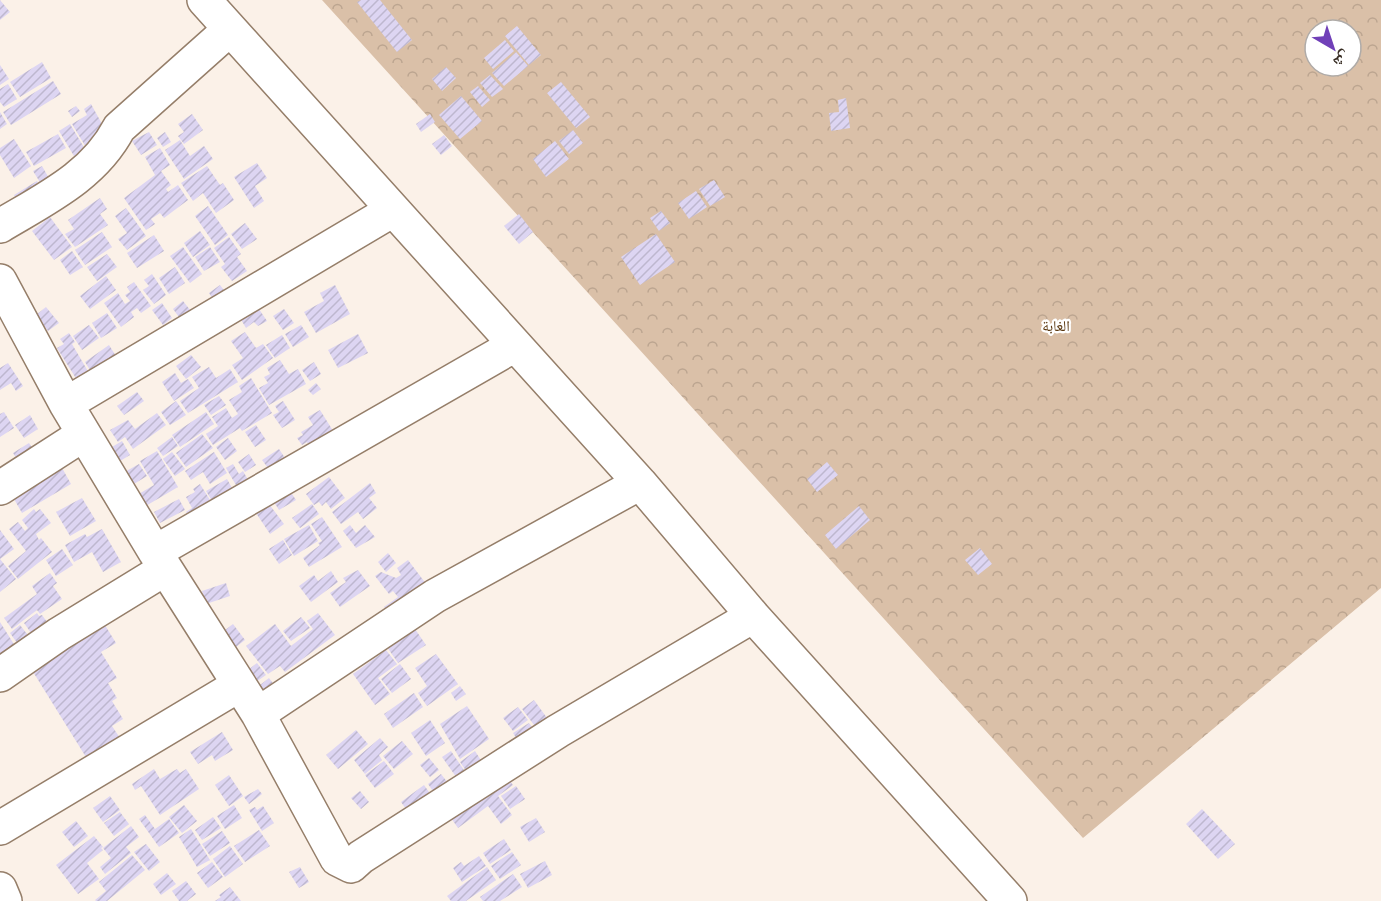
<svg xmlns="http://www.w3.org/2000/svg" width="1381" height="901" font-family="'Source Sans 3','Noto Naskh Arabic',sans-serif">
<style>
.forest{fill:url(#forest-crowns);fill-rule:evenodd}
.building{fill:url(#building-hatch)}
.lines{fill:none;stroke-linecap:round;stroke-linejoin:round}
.minor-casing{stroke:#957e69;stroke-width:36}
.minor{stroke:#fff;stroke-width:33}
.labels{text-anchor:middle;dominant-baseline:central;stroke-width:4.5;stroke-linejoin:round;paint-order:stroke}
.park-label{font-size:15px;fill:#5b370f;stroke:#fff}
</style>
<defs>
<pattern id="forest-crowns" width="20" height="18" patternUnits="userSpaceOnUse" patternTransform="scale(1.5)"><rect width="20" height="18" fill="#dac0a8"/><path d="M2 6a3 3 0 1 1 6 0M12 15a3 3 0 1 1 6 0" fill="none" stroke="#bca590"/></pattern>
<pattern id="building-hatch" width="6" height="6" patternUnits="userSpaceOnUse" patternTransform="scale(1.5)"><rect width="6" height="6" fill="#ddd5f2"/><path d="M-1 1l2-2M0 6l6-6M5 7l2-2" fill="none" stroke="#beb7cf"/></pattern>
</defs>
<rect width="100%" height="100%" fill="#fbf1e8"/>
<!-- forest -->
<path class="forest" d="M322 0H1381V588L1083 838ZM1315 30H1351V66H1315Z"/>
<!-- building -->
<path class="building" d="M0 0 10 12 0 20Z
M361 0H380L412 40 397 52 357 2Z
M517 26 541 55 529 65 505 36Z
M505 40 514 51 493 69 484 58Z
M516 52 528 66 504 86 492 73Z
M42 62 51 78 20 97 10 82Z
M0 65 9 79 0 85Z
M446 67 456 78 442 91 432 79Z
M490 75 503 89 492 97 480 83Z
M53 81 61 94 11 125 3 112Z
M561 82 590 117 576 128 547 93Z
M8 84 17 99 4 107 0 102V89Z
M478 86 490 100 482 107 470 92Z
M461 96 482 121 460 139 439 115Z
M846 98 850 128 831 131 829 113 839 112 838 100Z
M91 104 107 133 90 154 72 124 87 115 84 109Z
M76 106 80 111 72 117 68 111Z
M0 112 7 124 0 129Z
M192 114 203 130 184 144 178 136 184 132 178 124Z
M430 114 435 122 421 132 416 124Z
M70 124 85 149 74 156 59 131Z
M573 130 583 143 569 154 559 141Z
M149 132 157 145 141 155 132 141Z
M165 132 171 142 163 147 157 138Z
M58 134 66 148 34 166 26 152Z
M444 135 452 146 441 155 432 144Z
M14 139 31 166 14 178 0 155V148Z
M180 140 190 156 204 146 213 159 184 179 165 150Z
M555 141 569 159 546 177 533 159Z
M160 148 170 165 161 171 171 185 166 189 168 192 178 185 188 200 164 218 160 213 151 219 155 224 146 230 124 198 155 175 145 157Z
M257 163 267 178 255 186 264 201 254 208 234 177Z
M42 166 54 187 46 192 33 171Z
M207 166 220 185 223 183 234 200 216 213 203 193 193 201 181 183Z
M714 180 725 197 710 206 699 189Z
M37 181 43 193 21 207 14 195Z
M696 191 707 207 689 219 678 203Z
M100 198 107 209 100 214 108 225 75 247 65 234 74 229 68 220Z
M208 206 228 235 215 245 195 216Z
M126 208 146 236 127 250 118 239 127 233 115 216Z
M661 211 670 223 659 231 650 218Z
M519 214 533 232 519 244 504 226Z
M50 217 72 247 54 260 32 231Z
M245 223 257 239 242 249 231 234Z
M200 231 210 245 193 257 184 243Z
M102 232 112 247 85 265 75 250Z
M656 234 675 262 640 285 621 257Z
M154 235 164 251 137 268 127 253Z
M229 237 241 254 237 257 247 271 232 281 221 267 225 264 214 248Z
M183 247 202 274 190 283 170 256Z
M210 247 220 262 204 271 195 257Z
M72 251 83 267 70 275 60 260Z
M107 254 117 267 97 281 87 267Z
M175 267 185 283 169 294 159 278Z
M152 274 166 295 154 304 143 290 149 286 144 280Z
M106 276 116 290 90 309 80 296Z
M134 282 151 306 141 313 137 308 131 312 134 317 121 327 104 303 118 293 125 304 130 301 125 295 130 292 127 287Z
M220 285 230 298 218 307 209 293Z
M335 285 350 314 316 333 304 312 324 301 320 293Z
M183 301 198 320 182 321 173 309Z
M162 303 172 318 163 325 152 310Z
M257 306 267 321 258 326 254 322 246 328 240 318Z
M46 307 59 323 48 331 36 315Z
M284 309 294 323 283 330 273 316Z
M107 313 117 328 101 338 92 323Z
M89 325 99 338 82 350 73 336Z
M301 325 309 337 293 347 285 334Z
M245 332 256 348 263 344 273 358 242 380 232 365 243 358 231 341Z
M69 333 75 342 72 344 89 373 77 380 57 348 64 344 60 339Z
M358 334 368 353 338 368 328 350Z
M282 335 290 348 275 358 266 345Z
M109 345 121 364 93 375 85 362Z
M191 355 201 367 186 379 176 366Z
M280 360 289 374 298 369 306 384 269 405 259 388 268 383 264 377 270 374 267 368Z
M314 362 321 374 310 381 302 370Z
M8 363 23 386 16 391 11 383 0 390V368Z
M209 367 216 378 230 369 238 382 188 413 180 401 199 388 192 377Z
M175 373 181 383 188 379 194 388 174 401 162 382Z
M251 378 272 413 242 431 240 428 213 445 206 434 218 426 212 417 226 408 232 418 238 414 229 400 242 392 239 386Z
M316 383 321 389 313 395 308 390Z
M137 392 144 401 124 415 117 406Z
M219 396 226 405 211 415 204 405Z
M176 401 186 415 170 425 161 412Z
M283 401 295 420 282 428 273 415 279 412 275 406Z
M320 410 335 434 311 449 307 442 302 445 297 438 303 435 301 432 313 425 308 417Z
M4 412 14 428 0 437V414Z
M206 412 214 424 180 447 172 435Z
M157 413 166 425 133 449 125 437 118 442 110 430 128 420 135 429Z
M30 415 38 429 24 438 15 425Z
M256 425 266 440 255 447 245 432Z
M202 434 213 448 186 467 176 453Z
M172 437 178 446 163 456 157 448Z
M228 438 237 451 225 460 216 447Z
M122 441 130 455 120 461 112 447Z
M29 443 38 457 22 467 13 453Z
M279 449 289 464 268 468 262 460Z
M157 451 178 487 144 507 137 495 154 485 140 461Z
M172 452 185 469 175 476 163 459Z
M214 452 227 473 210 484 203 472 191 480 185 471Z
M249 454 256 465 245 472 238 462Z
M827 462 838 475 817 492 807 479Z
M139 464 147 476 129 487 121 474Z
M233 464 239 474 243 471 251 485 240 492 226 468Z
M61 466 71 484 22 513 14 499 7 503 5 499Z
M329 477 345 498 331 509 326 502 322 506 319 502 314 505 306 494Z
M227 479 237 497 217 509 206 491Z
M370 483 376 493 369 498 377 508 363 519 358 512 341 524 332 512Z
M200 484 215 508 194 526 186 512 192 508 186 497 195 492 193 489Z
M290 491 296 500 279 510 274 502Z
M82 498 96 521 70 536 56 512Z
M179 499 185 510 160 523 154 512Z
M269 504 284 524 270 534 256 513Z
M312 504 319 514 300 528 292 518Z
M859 506 870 520 836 549 825 535Z
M34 509 36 512 40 509 51 523 36 534 39 540 41 538 52 552 18 579 8 566 26 551 9 529 18 522 25 531 28 528 22 520Z
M322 517 342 547 309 567 303 558 320 545 318 543 322 541 311 524Z
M309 525 318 541 294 556 284 539Z
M350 525 356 533 365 525 375 537 356 548 343 531Z
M102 529 121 562 103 572 92 552 74 562 65 545 85 534 87 537Z
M0 530 14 549 0 559 16 579 0 592Z
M283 540 292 555 279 564 269 549Z
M980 548 992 564 978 575 965 560Z
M62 549 73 565 56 576 46 560Z
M388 553 396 563 386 572 378 562Z
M408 560 430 589 391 617 384 607 398 597 393 591 389 594 375 576 381 572 396 578 401 575 397 568Z
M358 570 370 586 340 607 330 593 346 582 343 578Z
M331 571 338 582 311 602 299 586 314 575 318 581Z
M50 573 57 583 53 586 62 599 40 614 37 610 12 629 4 618 37 594 32 586Z
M226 583 230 596 206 604 202 591Z
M37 613 39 616 42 615 52 629 36 640 24 623Z
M318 613 335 635 285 672 280 666 268 674 246 646 275 624 291 646 313 629 307 621Z
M301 617 310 628 291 641 283 631Z
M0 622 22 657 0 671Z
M103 622 116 643 101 652 117 678 108 683 117 698 112 701 123 719 112 726 122 741 89 762 30 667Z
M233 624 245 640 232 650 220 634Z
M20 625 31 639 20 647 10 633Z
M415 629 426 645 398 663 387 647Z
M386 650 397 664 378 678 390 694 375 705 353 674Z
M436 654 458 684 427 706 418 693 427 686 415 668Z
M257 663 266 675 253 684 244 673Z
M400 664 411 679 392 693 381 679Z
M269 678 278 690 250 693Z
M460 686 466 694 456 701 451 693Z
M414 693 423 707 393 728 384 714Z
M534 700 555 729 543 737 522 709Z
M467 706 489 739 460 759 440 724Z
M518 707 528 720 513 731 503 718Z
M430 720 445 743 426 756 411 733Z
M529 723 540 737 523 749 513 733Z
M356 730 368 744 338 769 326 755Z
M222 732 233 750 215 761 212 755 198 764 190 752Z
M380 738 388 747 379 755 382 760 365 774 354 760Z
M402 741 413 754 394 769 383 756Z
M451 751 468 776 459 781 442 757Z
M475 751 486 768 471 778 460 762Z
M429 758 439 770 430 777 420 765Z
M384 761 394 774 375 788 365 775Z
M154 769 160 779 177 769 180 773 186 769 199 789 160 815 141 786 135 790 132 784Z
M441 774 451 787 437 797 428 784Z
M229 775 243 796 229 806 215 785Z
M506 776 513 785 498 796 512 815 501 824 488 806 458 828 446 811Z
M424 785 434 799 411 816 401 802Z
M516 786 525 799 510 809 501 796Z
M258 789 262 794 249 804 244 797Z
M360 791 369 802 361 809 351 798Z
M110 796 120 810 103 822 93 808Z
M184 805 197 821 182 833 169 817Z
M234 805 242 818 225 829 217 816Z
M263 806 274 823 262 831 249 810 255 807 257 810Z
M1202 809 1235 844 1218 859 1186 824Z
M120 812 129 824 114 836 104 823Z
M145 815 155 829 169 819 179 833 159 847 139 819Z
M213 817 221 828 202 840 195 830Z
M536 818 545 832 529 842 520 827Z
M76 821 88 836 74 847 62 832Z
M131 826 139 837 126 847 131 853 105 874 100 867 111 858 103 848Z
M191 829 210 860 197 867 179 837Z
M259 830 270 846 245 862 234 846Z
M222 831 230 843 210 856 202 844Z
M94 836 103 847 101 848 103 850 87 863 99 879 78 894 56 865Z
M504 839 511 850 490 864 483 853Z
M146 844 160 862 149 871 134 852Z
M230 846 243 864 225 877 213 859Z
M512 852 521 865 500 879 491 866Z
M132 855 145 870 107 901H96L95 900 106 891 99 882Z
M479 856 486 866 462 882 453 868 461 862 464 866Z
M545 861 552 875 528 888 520 874Z
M212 862 223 877 208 888 197 873Z
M300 867 309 882 299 888 289 872Z
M487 867 496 880 466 901H451L447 896Z
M167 873 176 884 161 895 153 884Z
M513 874 522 887 500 901H483L480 897Z
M186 881 196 894 187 901H179L172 891Z
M230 887 241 901H215L221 897 219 895Z"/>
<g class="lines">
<!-- minor casing -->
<g class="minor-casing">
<path id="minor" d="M204 0 640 483 753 616 1010 901
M0 226C45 199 94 176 119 128L230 29
M0 281 66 404 155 552 258 714 337 859 351 866 361 857 558 731 753 616
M66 404 393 210
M0 488 84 434
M155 552 515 345
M0 675 59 634 165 569
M258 714 435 596 640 483
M0 828 239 685
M0 889 5 901"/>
</g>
<!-- minor -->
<use href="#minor" class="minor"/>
</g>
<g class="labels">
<!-- park labels -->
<g class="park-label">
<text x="1056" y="326">الغابة</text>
</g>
</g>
<!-- north arrow -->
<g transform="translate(1333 48) rotate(141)"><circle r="28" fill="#ffffff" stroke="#afaba8" stroke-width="1.5"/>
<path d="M0-4.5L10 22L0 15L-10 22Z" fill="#7040b8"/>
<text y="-9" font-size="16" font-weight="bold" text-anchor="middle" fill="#382e25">ش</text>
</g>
</svg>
